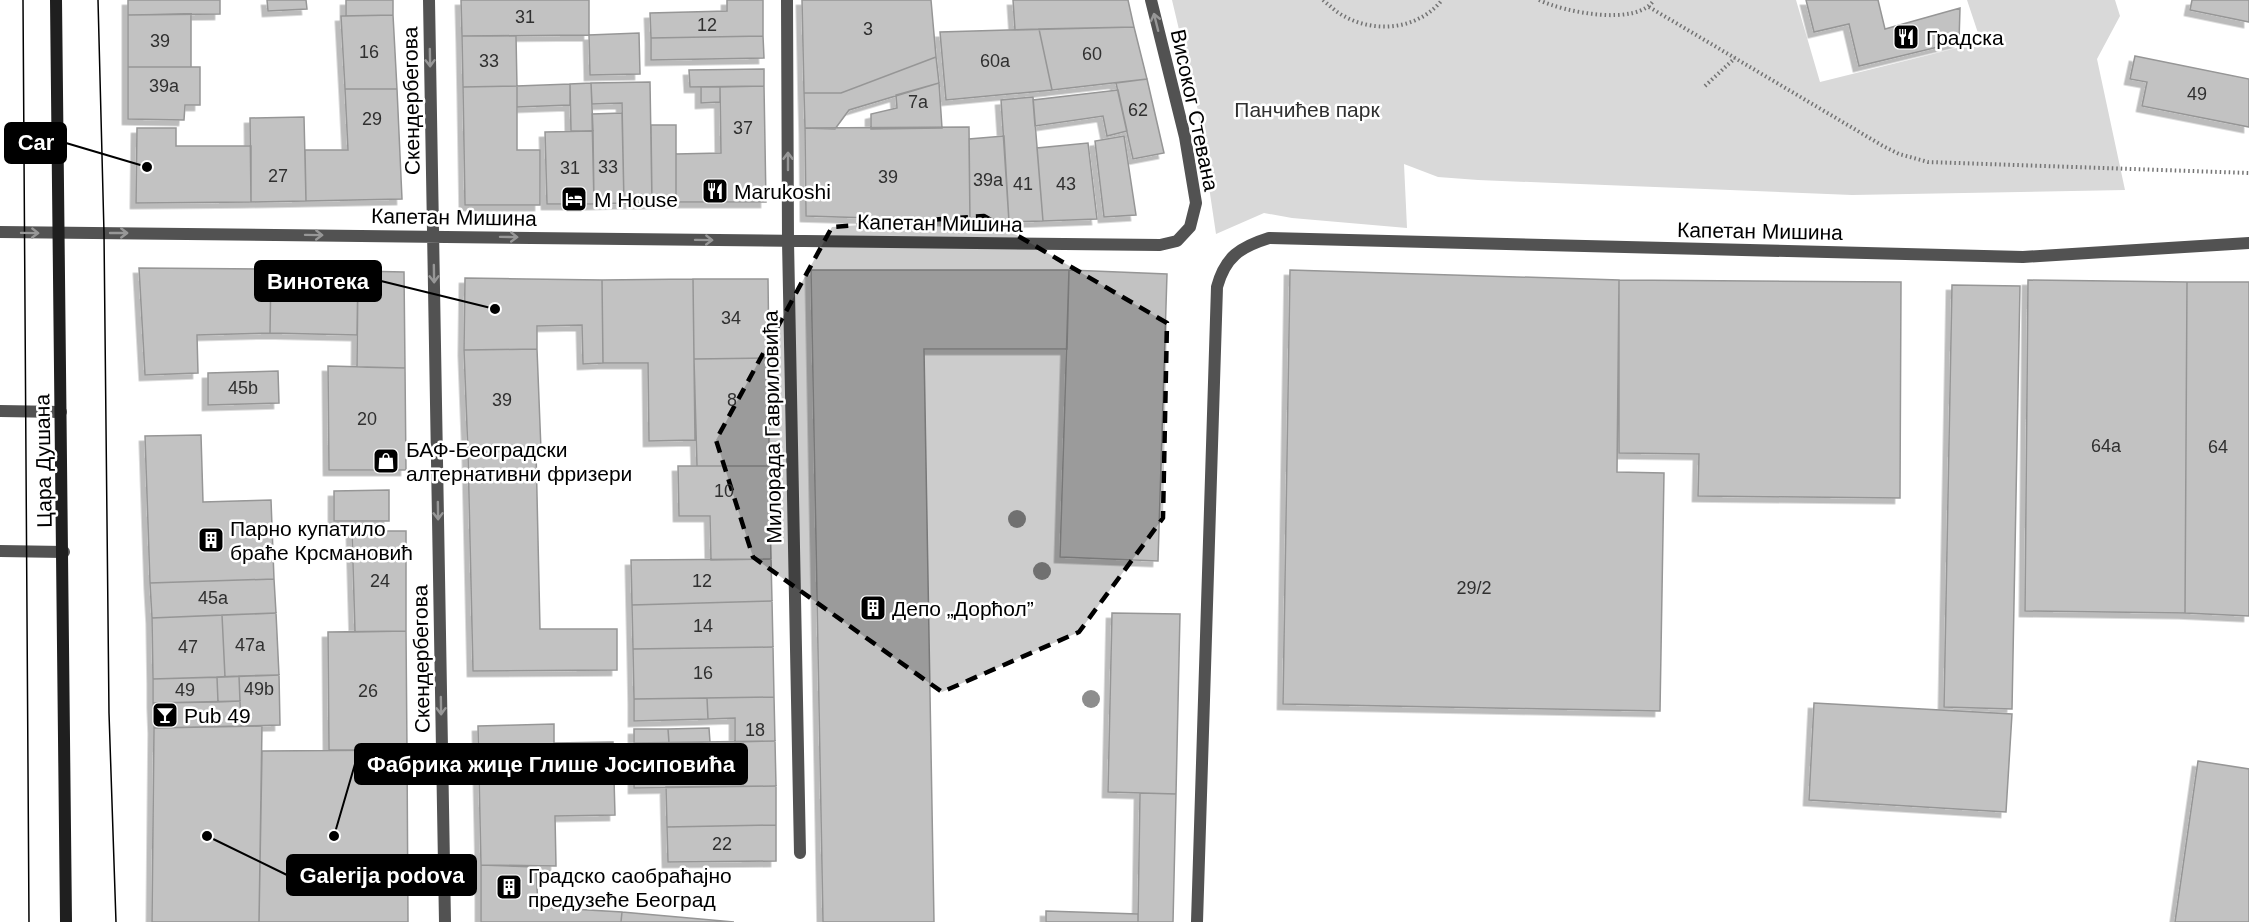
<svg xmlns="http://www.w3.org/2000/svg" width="2249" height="922" font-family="Arial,sans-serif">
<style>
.green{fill:#d9d9d9}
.building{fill:#c2c2c2;stroke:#969696;stroke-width:1.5;filter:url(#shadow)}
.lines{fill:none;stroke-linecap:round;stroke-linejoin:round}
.path{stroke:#747474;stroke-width:4;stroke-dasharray:1.5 3;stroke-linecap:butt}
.service{stroke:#525252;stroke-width:12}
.minor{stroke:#525252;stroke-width:12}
.secondary{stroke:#1f1f1f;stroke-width:12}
.tram{stroke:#000;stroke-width:1.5}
.tree{fill:#8d8d8d}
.oneway{stroke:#979797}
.marked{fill:#000;fill-opacity:0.2;stroke:#000;stroke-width:4.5;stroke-dasharray:12 8;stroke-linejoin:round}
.labels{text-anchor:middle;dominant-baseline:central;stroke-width:5;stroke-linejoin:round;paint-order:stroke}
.number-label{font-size:18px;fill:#303030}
.poi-label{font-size:21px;fill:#000;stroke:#fff;text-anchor:start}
.street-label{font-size:21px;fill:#000;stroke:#fff}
.park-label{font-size:21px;fill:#303030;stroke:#fff}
.leader{fill:none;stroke:#000;stroke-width:2}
.callout-dot{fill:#000;stroke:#fff;stroke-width:2}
.callout{fill:#000;stroke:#000;stroke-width:2}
.callout-label{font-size:22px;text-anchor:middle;font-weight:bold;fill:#fff}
</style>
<defs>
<filter id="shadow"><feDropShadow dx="-5.5" dy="5.5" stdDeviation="0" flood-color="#0004"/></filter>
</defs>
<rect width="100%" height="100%" fill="#fff"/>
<!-- green -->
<path class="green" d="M1172 0H1796L1820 82 1981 42 1967 0H2115L2120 16 2097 59 2125 190 1852 195 1478 180 1438 177 1404 164 1407 228 1292 218 1264 213 1216 234 1197 106Z"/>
<!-- building -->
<path class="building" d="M128 0H220V14L128 15Z
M267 0H306L307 9 268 11Z
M346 0H393V15L346 16Z
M461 0H589V35L462 36Z
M727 0H763V36L651 38 650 13 727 11Z
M802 0H931L936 57 841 93H804Z
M1013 0H1128L1134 27 1015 30Z
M1806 0H1878L1885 29 1960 8 1959 42 1859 66 1849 24 1814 32Z
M2192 0H2249V22L2190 10Z
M191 14V67H128V15Z
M393 15 397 89H345L341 16Z
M1134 27 1147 79 1052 90 1039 29Z
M1039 29 1052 90 946 100 940 32Z
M639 33 640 74 590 75 589 35Z
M462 36H516L517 86 463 87Z
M763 36 764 58 651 60V38Z
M2135 56 2249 79V127L2142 106 2147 82 2130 79Z
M936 57 939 83 849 110 835 129 805 128 804 93H841Z
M128 67H200V105H185L184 120 128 119Z
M764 69V86L690 87 689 70Z
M1147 79 1164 153 1133 159 1116 83Z
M650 82 652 203H624L622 103 592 104 591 83Z
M591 83 593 131H571L570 84Z
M939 83 942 128 871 129V114L897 108 896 95Z
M570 84V105L517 107V86Z
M517 86V150H540V205H465L463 87Z
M764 86 766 202H676V154L721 153 720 87Z
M701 87H720V102L701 103Z
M345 89H397L402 199 306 201 305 150H348Z
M1118 90 1127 131 1107 136 1103 116 1035 126 1033 100Z
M1033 97 1043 221 1009 222 1001 100Z
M622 113 624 203 594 204 592 114Z
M304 117 306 201 251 202 250 118Z
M651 125H676V202L652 203Z
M969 127 970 221 806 216 805 128Z
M137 128H176V146H251V202L136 203Z
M593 131 594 204H547L545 132Z
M1004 136 1009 222 970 221 969 139Z
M1124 136 1136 215 1104 217 1095 141Z
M1088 143 1097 219 1043 221 1037 148Z
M139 268 271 269 270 333 197 335 198 373 145 375Z
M271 269 358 271 357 335 270 333Z
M811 270H1069L1067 349H924L934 922H823Z
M1069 270 1167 274 1158 561 1060 557Z
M1290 270 1619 280 1617 472 1664 473 1660 711 1283 704Z
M358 271 404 272 405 368 357 367Z
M465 278 602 280 603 363 583 364 582 325 537 326V349L464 350Z
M693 279H768L769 358 694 359Z
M693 279 695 440 649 441 648 363H603L602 280Z
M1619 280 1901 282 1900 498 1698 496 1699 454 1619 453Z
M2028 280 2187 282 2185 613 2025 611Z
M2187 282H2249V616L2185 613Z
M1952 285 2020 286 2012 709 1944 707Z
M537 349 541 450 468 453 464 350Z
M769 358V466H697L694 359Z
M328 366 405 368 406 470H329Z
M278 371 279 403 208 405V373Z
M201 435 203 502 271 500 274 579 150 583 145 436Z
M536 450 540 629H617V670L473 671 468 453Z
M678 466H769L771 559 711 560 710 516H679Z
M389 490V521H334V491Z
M352 531H406V631L355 632Z
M771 559 772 601 632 605 631 560Z
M274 579 276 613 152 618 150 583Z
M772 601 773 647 633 649 632 605Z
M276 613 279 675 225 677 222 615Z
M1112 613 1180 614 1176 794 1108 792Z
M222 615 225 677 153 679 152 618Z
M406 631 407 750H329L328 632Z
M773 647 774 697 634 699 633 649Z
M279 675 280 725 241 726 239 676Z
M239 676 240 701 218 702 217 677Z
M217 677 218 702 153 703V679Z
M774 697 775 741 735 742V718L708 719 707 698Z
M707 698 708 719 634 721V699Z
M240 701 241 726 154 728 153 703Z
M1814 703 2012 714 2006 812 1809 800Z
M554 724V743L613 742 615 815 555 816 556 866 481 865 478 726Z
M262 726 259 922H152L154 728Z
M709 728 710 742 669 743 668 729Z
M634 729H668L669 743H634Z
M775 741 776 786 634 788V743Z
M407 750 408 922H259L262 751Z
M2198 761 2249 769V922H2175Z
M776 786V825L667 827 666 787Z
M1140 793 1176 794 1173 922H1138Z
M776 825V861L668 862 667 827Z
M481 865 536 867 538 907 622 912 621 922H481Z
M1046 911 1138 914V922H1046Z
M622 912 734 922H621Z"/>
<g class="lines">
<!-- path -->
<path class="path" d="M1323 0C1329 5 1335 11 1342 15 1374 34 1418 30 1442 0
M1539 0C1564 12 1637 27 1654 0
M1649 7 1883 146 1899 154 1928 162 2249 173
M1705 86 1735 58"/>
<!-- service -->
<path class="service" d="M0 411 61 412
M0 551 64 552
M1197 922 1217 287C1225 257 1240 247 1269 238L2023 257 2249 243"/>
<!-- minor -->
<path class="minor" d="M429 0 445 922
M787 0 788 241 800 853
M0 232 1160 245 1177 241 1190 227 1196 203 1185 137 1151 0"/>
<!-- secondary -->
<path class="secondary" d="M56 0 66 922"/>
<!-- tram -->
<path class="tram" d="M23 0 29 922
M98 0 104 233 109 713 116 922"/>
</g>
<!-- trees -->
<g class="tree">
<circle cx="1017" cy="519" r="9"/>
<circle cx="1042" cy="571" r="9"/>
<circle cx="1091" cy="699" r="9"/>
</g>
<!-- one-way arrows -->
<defs><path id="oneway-shaft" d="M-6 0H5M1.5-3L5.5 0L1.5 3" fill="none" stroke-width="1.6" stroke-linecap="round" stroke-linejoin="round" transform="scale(1.5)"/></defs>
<g class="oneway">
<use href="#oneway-shaft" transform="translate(1156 22) rotate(-104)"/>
<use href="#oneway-shaft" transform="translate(430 58) rotate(89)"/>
<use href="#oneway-shaft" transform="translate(788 161) rotate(-90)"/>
<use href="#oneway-shaft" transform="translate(30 233) rotate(1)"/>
<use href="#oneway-shaft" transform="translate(119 233)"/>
<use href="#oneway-shaft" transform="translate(314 235) rotate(1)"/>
<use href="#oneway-shaft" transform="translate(509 237) rotate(1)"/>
<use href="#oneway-shaft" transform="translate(704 240) rotate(1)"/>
<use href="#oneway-shaft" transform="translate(434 274) rotate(89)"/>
<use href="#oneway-shaft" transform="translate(438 511) rotate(89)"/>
<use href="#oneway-shaft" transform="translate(441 706) rotate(89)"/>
</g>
<!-- marked area -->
<path class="marked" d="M984 216 1167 323 1163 518 1079 632 942 692 753 557 716 440 832 227Z"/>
<!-- icons -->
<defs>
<g id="restaurant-square" transform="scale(1.35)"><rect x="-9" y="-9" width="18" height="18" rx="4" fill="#000" stroke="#fff"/><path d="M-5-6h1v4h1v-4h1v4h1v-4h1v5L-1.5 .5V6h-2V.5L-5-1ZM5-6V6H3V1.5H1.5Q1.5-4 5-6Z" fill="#fff"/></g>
<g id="hotel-square" transform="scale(1.35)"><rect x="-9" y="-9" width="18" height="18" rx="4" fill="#000" stroke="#fff"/><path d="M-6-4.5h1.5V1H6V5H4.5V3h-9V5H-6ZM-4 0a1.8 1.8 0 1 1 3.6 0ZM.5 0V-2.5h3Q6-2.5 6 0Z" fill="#fff"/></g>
<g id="shop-square" transform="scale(1.35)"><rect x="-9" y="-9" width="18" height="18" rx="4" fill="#000" stroke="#fff"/><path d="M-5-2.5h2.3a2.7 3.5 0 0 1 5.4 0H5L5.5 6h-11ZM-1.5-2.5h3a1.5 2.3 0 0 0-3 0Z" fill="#fff"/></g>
<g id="building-square" transform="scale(1.35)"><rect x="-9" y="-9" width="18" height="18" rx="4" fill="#000" stroke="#fff"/><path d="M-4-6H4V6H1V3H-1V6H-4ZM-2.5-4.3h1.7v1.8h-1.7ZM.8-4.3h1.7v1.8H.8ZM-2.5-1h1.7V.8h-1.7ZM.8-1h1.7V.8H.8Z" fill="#fff"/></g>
<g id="bar-square" transform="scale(1.35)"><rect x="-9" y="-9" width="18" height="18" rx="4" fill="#000" stroke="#fff"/><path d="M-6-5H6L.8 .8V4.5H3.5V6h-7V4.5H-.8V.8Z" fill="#fff"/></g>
</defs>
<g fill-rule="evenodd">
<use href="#restaurant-square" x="1906" y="37"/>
<use href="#restaurant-square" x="715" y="191"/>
<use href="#hotel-square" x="574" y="199"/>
<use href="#shop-square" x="386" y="461"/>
<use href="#building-square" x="211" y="540"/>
<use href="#building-square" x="873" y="608"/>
<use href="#bar-square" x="165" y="715"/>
<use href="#building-square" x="509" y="887"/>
</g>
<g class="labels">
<!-- number labels -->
<g class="number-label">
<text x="525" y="17">31</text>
<text x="707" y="25">12</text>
<text x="868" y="29">3</text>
<text x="160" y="41">39</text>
<text x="369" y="52">16</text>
<text x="1092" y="54">60</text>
<text x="489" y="61">33</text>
<text x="995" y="61">60a</text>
<text x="164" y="86">39a</text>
<text x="2197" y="94">49</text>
<text x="918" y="102">7a</text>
<text x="1138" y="110">62</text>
<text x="372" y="119">29</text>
<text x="743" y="128">37</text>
<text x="608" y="167">33</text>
<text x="570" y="168">31</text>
<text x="278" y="176">27</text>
<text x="888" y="177">39</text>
<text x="988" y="180">39a</text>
<text x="1023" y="184">41</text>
<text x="1066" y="184">43</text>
<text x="731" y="318">34</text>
<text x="243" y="388">45b</text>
<text x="502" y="400">39</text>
<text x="732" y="400">8</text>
<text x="367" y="419">20</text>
<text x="2106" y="446">64a</text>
<text x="2218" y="447">64</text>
<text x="724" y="491">10</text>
<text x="380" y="581">24</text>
<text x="702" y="581">12</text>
<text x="1474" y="588">29/2</text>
<text x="213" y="598">45a</text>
<text x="703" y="626">14</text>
<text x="250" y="645">47a</text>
<text x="188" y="647">47</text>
<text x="703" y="673">16</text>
<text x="259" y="689">49b</text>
<text x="185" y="690">49</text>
<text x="368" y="691">26</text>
<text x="755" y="730">18</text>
<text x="722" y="844">22</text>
</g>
<!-- poi labels -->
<g class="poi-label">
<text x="1926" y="37">Градска</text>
<text x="734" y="191">Marukoshi</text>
<text x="594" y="199">M House</text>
<text x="406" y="449">БАФ-Београдски<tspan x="406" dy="24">алтернативни фризери</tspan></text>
<text x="230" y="528">Парно купатило<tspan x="230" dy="24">браће Крсмановић</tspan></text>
<text x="892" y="608">Депо „Дорћол”</text>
<text x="184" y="715">Pub 49</text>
<text x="528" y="875">Градско саобраћајно<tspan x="528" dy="24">предузеће Београд</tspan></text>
</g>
<!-- street labels -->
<g class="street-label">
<text transform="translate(411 101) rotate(-91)">Скендербегова</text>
<text transform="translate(1195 110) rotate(78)">Високог Стевана</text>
<text transform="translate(454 217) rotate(1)">Капетан Мишина</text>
<text transform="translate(940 223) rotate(1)">Капетан Мишина</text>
<text transform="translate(1760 231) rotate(1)">Капетан Мишина</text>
<text transform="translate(772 427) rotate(-91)">Милорада Гавриловића</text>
<text transform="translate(43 461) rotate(-91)">Цара Душана</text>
<text transform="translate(421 659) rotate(-91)">Скендербегова</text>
</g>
<!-- park labels -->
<g class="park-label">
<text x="1307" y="109">Панчићев парк</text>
</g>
</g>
<!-- callouts -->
<path class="leader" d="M147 167L66 143M495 309L381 281M334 836L355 764M207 836L287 875"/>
<g class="callout-dot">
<circle cx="147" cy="167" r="6"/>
<circle cx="495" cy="309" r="6"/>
<circle cx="334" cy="836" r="6"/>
<circle cx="207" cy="836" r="6"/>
</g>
<g class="callout">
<rect x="5" y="123" width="61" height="40" rx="6"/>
<rect x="255" y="261" width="126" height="40" rx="6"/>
<rect x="355" y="744" width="392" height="40" rx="6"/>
<rect x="287" y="855" width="189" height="40" rx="6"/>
</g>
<g class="callout-label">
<text x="36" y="150">Car</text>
<text x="318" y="289">Винотека</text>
<text x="551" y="772">Фабрика жице Глише Јосиповића</text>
<text x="382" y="883">Galerija podova</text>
</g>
</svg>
